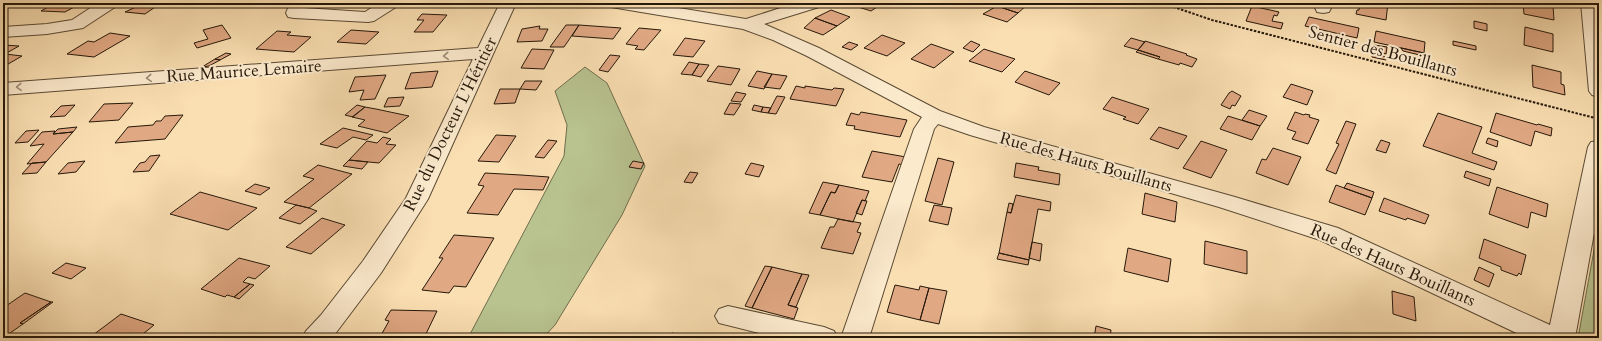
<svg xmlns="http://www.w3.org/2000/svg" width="1602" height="341" font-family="Cardo,serif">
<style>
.green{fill:#b8c390;stroke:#6e6e4d}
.building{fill:#e0a883;stroke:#25180a}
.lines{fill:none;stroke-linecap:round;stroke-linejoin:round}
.minor-casing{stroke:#5a4a34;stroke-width:2}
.path{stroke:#25180a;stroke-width:2;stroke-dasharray:2.5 1.5;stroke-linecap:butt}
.minor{fill:#fceacd;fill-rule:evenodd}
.oneway{stroke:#9b8c75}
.labels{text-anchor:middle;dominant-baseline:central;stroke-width:4;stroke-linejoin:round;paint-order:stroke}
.street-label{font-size:17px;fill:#25180a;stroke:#fceacd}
</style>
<rect width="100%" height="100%" fill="#fadfb2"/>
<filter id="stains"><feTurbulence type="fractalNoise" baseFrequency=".005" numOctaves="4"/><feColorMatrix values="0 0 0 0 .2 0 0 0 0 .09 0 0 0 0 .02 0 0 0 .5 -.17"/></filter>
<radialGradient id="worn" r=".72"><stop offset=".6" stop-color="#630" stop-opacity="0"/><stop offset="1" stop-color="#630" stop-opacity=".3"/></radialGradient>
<!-- green -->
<path class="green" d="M585 67 607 83 645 166 622 215 555 325 543 338H468L564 156 567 125 555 91Z
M1599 223V338H1578Z"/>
<!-- building -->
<path class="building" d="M6 3H39L33 7 24 6 26 5 4 4Z
M55 3H75L72 5 76 6 65 12 41 11Z
M139 3H161L145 14 125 12 136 7Z
M220 3H246L240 7 216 6Z
M432 3H461L457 6Z
M855 3H883L871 11 852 5Z
M1001 3H1023L1028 4 1018 13 997 6Z
M1360 3H1388L1386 20 1356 14 1357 10H1359Z
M1523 3H1539L1553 6 1554 20 1524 14Z
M997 6 1018 13 1007 22 983 14Z
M1252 6 1279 12 1277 16 1274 15 1272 21 1283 23 1281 29 1246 21Z
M831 10 850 17 837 26 815 18Z
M422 14 447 15 433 32H414L424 20H417Z
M1309 17 1359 28 1357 38 1305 26Z
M815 18 837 26 823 35 804 28Z
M1474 21 1487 24V31L1474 28Z
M222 25 231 38 197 48 194 43 208 39 203 30Z
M566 25H579L564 47H550Z
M579 25 621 28 613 39 572 36Z
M540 26 539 29H548L542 41 517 42 522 29Z
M1525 27 1553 34V52L1524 45Z
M639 28 661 30 644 50 635 49 638 46 626 44Z
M351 30 379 32 366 44 337 42Z
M277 31 291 32 287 35 311 37 294 52 256 49Z
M1376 31 1425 42 1424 53 1374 42Z
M110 33 130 36 94 57 67 54 88 41 94 42Z
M882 35 905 43 887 56 864 48Z
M685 38 705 41 693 57 673 55Z
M1131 38 1145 42 1138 50 1124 46Z
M971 41 980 45 973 52 963 48Z
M1145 41 1187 54 1186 55 1197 59 1192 67 1180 63 1179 65 1158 59 1160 57 1138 50Z
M1453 41 1476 46V50L1453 45Z
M849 42 858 45 851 50 842 47Z
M931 44 954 52 934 68 911 59Z
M3 45 19 46 5 54 22 56 3 67Z
M1374 45 1387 47 1386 54 1373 51Z
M1401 48 1424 53V56L1403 51Z
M532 49 554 50 544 69 521 68Z
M984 49 1015 59 1002 72 969 61Z
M1138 50 1160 57 1158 59 1136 52Z
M226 53 231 54 220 60 215 59Z
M1372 54 1387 57 1386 60 1372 57Z
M610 55 620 56 608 72 599 70Z
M215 59 220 60 209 66 202 67Z
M689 62 699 64 692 75 681 74Z
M699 64 709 65 701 77 692 75Z
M1532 65 1561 72V84L1564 85 1565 95 1533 87Z
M718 66 740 69 731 85 707 81Z
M438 71 432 87 405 89 411 73Z
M757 71 772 74 764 89 748 86Z
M1025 71 1060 83 1049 95 1015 82Z
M772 74 787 76 780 89 764 87Z
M386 75 375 99 360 100 364 90 349 92 355 77Z
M525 81H542L536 90 520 89Z
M1291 84 1313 91 1307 105 1283 97Z
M796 86 805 88V86L832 90 834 88 844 89 836 106 790 99Z
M500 89H520L515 103 494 104Z
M1232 91 1241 96 1235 106 1232 105 1230 109 1221 105 1229 93Z
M736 92 746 94 741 102 731 101Z
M777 96 785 97 776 114 768 113Z
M404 97 400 106 384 107 388 98Z
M1112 97 1149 109 1138 124 1123 119 1126 117 1103 109Z
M133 103 119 120 89 122 104 104Z
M730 103 741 104 734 115 724 114Z
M75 105 65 116 50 117 61 106Z
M357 105 365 107 353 117 345 115Z
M754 105 763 107 761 112 752 110Z
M365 107 376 109 409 116 387 133 358 126 365 120 352 117Z
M763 107 771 108 768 113 761 112Z
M1249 110 1267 116 1260 126 1242 120Z
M861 112 907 120 900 137 854 129 855 126 846 125 851 113 859 115Z
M1295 112 1304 115 1305 114 1310 115 1309 117 1319 120 1308 144 1292 139 1296 132 1287 129Z
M1438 113 1482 127 1472 153 1497 162 1494 170 1423 146Z
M1496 113 1537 125 1538 124 1552 128 1551 136 1535 131 1531 146 1490 132Z
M183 115 165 139 115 143 128 127 153 125 156 121H161L165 116Z
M1228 116 1260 126 1252 140 1220 129Z
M1346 121 1356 124 1336 174 1326 170 1339 144 1336 143Z
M77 127 73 132 53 134 58 129Z
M1159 127 1187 136 1178 149 1150 139Z
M343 128 356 131 373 135 366 140 353 137 337 148 320 144Z
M39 130 28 142 15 143 26 131Z
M55 131 53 134 73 132 46 162 27 164 44 144 30 146 42 132Z
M496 135 516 136 499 162 478 161Z
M383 137 391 139 386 144 396 145 379 163 349 160 367 141 377 143Z
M1488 138 1498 141 1497 147 1486 143Z
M548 140 557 141 544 158 535 157Z
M1381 140 1390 143 1386 153 1376 150Z
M1201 141 1227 150 1211 178 1183 168Z
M1273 148 1301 157 1288 185 1256 173 1262 159 1266 160Z
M872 151 906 157 903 165 899 164 892 182 862 177Z
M160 155 149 171 133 172 140 163 145 162 150 156Z
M938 158 954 162 942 205 925 201Z
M349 160 368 162 362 169 343 166Z
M85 161 76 172 58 174 68 163Z
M633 161 644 163 641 169 629 167Z
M46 162 37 173 22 174 32 163Z
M751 163 764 166 759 177 745 174Z
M1016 163 1039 167 1038 170 1060 174 1059 185 1014 177Z
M318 165 352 174 309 208 284 202 314 179 303 176Z
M1466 171 1491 179 1489 186 1464 177Z
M690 172 698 173 692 183 684 182Z
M485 173 521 175 549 177 543 190 514 189 498 215 467 213 484 186 478 185Z
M823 182 839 185 835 193 831 192 820 215 809 213Z
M1347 183 1374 192 1372 198 1344 188Z
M255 184 270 188 260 195 245 191Z
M839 185 869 191 865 201 862 200 853 222 820 215 831 192 835 193Z
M1336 185 1372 198 1365 215 1329 202Z
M1497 187 1548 204 1546 217 1531 212 1528 228 1489 214Z
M200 192 257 208 228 230 170 214Z
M1145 193 1177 202 1175 222 1142 214Z
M1016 195 1051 202 1050 211 1038 209 1029 260 999 253 1007 212 1011 213Z
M1384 198 1429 215 1425 224 1407 218 1406 220 1379 211Z
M862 200 867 201 862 215 856 213Z
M1009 203 1013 204 1011 213 1007 212Z
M296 205 309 208 317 211 300 224 279 218Z
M934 205 952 208 948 225 929 221Z
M322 218 345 225 311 254 286 247Z
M838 219 861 223 857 232 861 233 853 254 821 248 830 227H834Z
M454 235 494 238 466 287 454 286 449 293 422 290 443 258H439Z
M1484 239 1526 255 1521 275 1519 273 1517 276 1501 270V267L1479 258Z
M1205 241 1247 251V274L1204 264Z
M1032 242 1042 244 1040 261 1029 258Z
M1128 248 1171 259 1168 282 1124 271Z
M999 253 1029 260 1028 265 997 259Z
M239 258 270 266 255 279 248 277 243 282 250 284 234 297 227 295 225 297 201 289Z
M66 263 86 268 71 279 52 273Z
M765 266 772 267 752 308 745 306Z
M772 267 802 274 788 305 798 308 794 319 752 308Z
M1479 267 1494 274 1489 287 1474 280Z
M802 274 809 275 796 307 788 305Z
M250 284 254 285 239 299 234 297Z
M895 285 919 290 920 286 929 288 920 320 887 312Z
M929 288 947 291 939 324 920 320Z
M1392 291 1414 297 1416 321 1393 314Z
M25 293 51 302 20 323 23 324 3 338V308Z
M51 302H53L23 324 20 323Z
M391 310 437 311 424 338 380 337 389 321 385 320Z
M121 314 154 325 138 338H89Z
M1096 326 1111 330 1110 338H1094Z
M672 333 692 338 669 337Z"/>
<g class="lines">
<!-- minor casing -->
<g class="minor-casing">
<path id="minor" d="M98 3H117L115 7 83 28 47 34 3 37V27L47 24 72 20Z
M290 3H306L304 8 365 12 379 3H398L396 7 374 21 368 22 294 18 288 17 286 13Z
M500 3H516L428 199 381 273 332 338H302L306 331 321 315 363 261 406 198 473 59 3 95V83L478 48Z
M609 3H648L746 19 796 3H821L819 7 764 24 819 48 940 111 984 127 1235 197 1338 228 1550 325 1588 147 1591 142 1599 141V205L1575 338H1527L1320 240 1219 207 970 135 938 124 934 129 869 338H841L914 129 922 117 807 56 773 40 743 29 611 7Z
M1313 3H1329L1331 8 1329 12 1323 13 1317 12Z
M1581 3H1597L1599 16V97L1592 95 1589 91Z
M728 306 824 327 834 331 838 338H779L719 323 715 316 719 309Z"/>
</g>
<!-- path -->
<path class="path" d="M1162 3 1212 20 1599 119"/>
<!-- minor -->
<use href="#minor" class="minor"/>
</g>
<!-- one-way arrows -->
<defs><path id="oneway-chevron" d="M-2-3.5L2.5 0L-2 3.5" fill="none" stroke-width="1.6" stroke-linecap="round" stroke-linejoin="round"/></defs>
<g class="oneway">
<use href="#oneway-chevron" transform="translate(446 56) rotate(176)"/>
<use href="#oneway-chevron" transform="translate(149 78) rotate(176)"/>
<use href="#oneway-chevron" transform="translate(19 87) rotate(176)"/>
</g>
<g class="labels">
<!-- street labels -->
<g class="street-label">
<text transform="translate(1383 51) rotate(15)">Sentier des Bouillants</text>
<text transform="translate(244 71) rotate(-4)">Rue Maurice Lemaire</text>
<text transform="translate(450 124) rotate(-64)">Rue du Docteur L'Héritier</text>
<text transform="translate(1086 162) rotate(16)">Rue des Hauts Bouillants</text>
<text transform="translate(1393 265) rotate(24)">Rue des Hauts Bouillants</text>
</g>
</g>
<!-- margin -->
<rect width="1602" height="341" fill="none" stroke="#fadfb2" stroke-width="16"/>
<rect x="4" y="4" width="1594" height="333" fill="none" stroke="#25180a" stroke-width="2"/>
<rect x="8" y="8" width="1586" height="325" fill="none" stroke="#25180a"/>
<rect width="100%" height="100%" filter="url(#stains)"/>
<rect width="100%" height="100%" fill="url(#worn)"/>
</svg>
